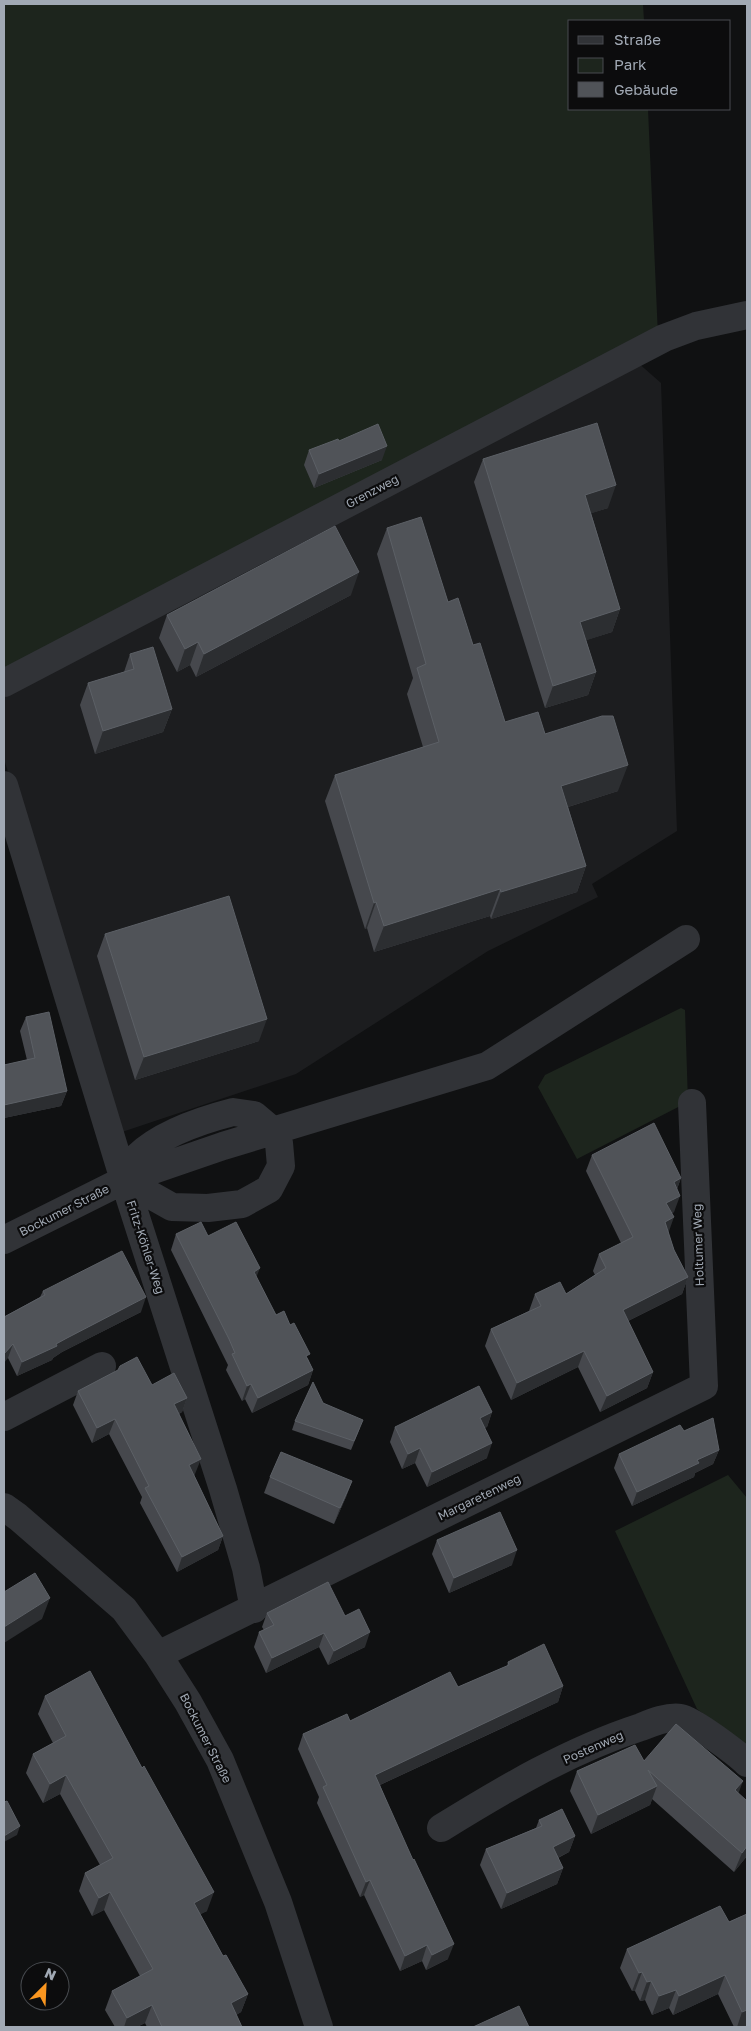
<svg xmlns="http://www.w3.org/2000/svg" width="751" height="2031" font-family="'Golos Text',sans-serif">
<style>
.built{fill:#1c1d1f}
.green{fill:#1d251d}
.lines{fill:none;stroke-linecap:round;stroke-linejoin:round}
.minor{stroke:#313337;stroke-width:28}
.wall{fill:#46484d}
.shaded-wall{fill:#2c2e31}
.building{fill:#505358;stroke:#5c6066}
.labels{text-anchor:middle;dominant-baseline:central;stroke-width:4.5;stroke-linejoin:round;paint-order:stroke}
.street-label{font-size:12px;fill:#a1a9b4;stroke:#0c0c0d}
</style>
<rect width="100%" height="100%" fill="#101112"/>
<!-- built -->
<path class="built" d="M636 361 661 383 677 831 592 884 598 897 488 951 296 1074 119 1133 4 759V693Z"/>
<!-- green -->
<path class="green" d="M4 4H643L644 21H570V109H648L658 336 4 670Z
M681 1008 685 1010 688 1102 577 1159 538 1087 545 1075Z
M728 1475 747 1498V1748L697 1709 615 1531Z"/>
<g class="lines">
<!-- minor -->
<path class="minor" d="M4 683 664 338 696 326 747 315
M4 785 124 1180 223 1489 246 1568 254 1609
M233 1112 254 1115 273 1131 279 1143 281 1166 269 1189 242 1204 208 1208 172 1207 124 1180C128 1172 132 1162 138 1156 161 1134 202 1120 233 1112Z
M4 1240 124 1180 223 1146 487 1066 686 939
M4 1417 102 1366
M4 1507 18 1517 124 1609 158 1655 188 1702 220 1760 278 1902 319 2027
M158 1655 704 1386 692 1103
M441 1828C504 1789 570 1750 641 1727 653 1722 668 1716 681 1718 693 1720 738 1754 747 1763"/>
</g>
<!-- wall -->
<path class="wall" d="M339 441 382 460 314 488 304 465 309 450Z
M483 459 608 508 591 513 620 609 612 632 586 640 596 672 588 695 545 708 474 482Z
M387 528 448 602 473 645 505 722 545 734 618 791 568 807 586 866 577 892 491 919 490 916 374 952 367 928 365 929 325 801 335 775 423 747 407 694 413 678 377 554Z
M351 595 196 677 190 665 177 672 159 638 167 615Z
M130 654 172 709 163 732 95 754 80 705 88 683 124 672Z
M105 934 259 1041 135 1080 97 956Z
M26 1017 67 1091 61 1106 4 1118V1065L27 1060 20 1031Z
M592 1155 681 1178 677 1189 674 1212 672 1213 668 1233 674 1250 688 1277 682 1294 628 1321 653 1372 647 1388 600 1412 578 1367 511 1400 485 1346 491 1329 529 1311 535 1294H566L595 1275 593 1271 599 1254 621 1243 586 1171Z
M176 1234 208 1236 256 1277 276 1315 308 1359 313 1370 308 1385 252 1413 245 1399 242 1401 226 1370 228 1365 223 1355 171 1250Z
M43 1291 141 1312 62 1352 53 1358 52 1360 17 1376 8 1358 4 1317 40 1297Z
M152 1385 187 1398 182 1412 179 1414 195 1474 194 1475 223 1536 218 1550 177 1572 140 1503 142 1497 109 1434 92 1443 73 1405 78 1391Z
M323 1403 360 1428 351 1450 292 1430 295 1421Z
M492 1412 487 1427 484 1428 487 1458 427 1487 415 1463 402 1469 390 1442 395 1427Z
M684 1431 719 1450 713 1464 695 1473 694 1477 632 1506 614 1468 619 1454Z
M270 1477 352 1481 346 1497 334 1524 264 1493Z
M437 1540 512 1565 449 1593 432 1554Z
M267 1613 345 1616 365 1647 328 1665 319 1647 266 1673 254 1647 259 1632 264 1630 262 1627Z
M508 1662 563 1686 558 1702 380 1785 448 1959 426 1970 422 1961 400 1971 364 1895 360 1897 317 1803 319 1797 298 1749 303 1734 350 1721 458 1687 507 1666Z
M45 1696 207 1911 200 1914 223 1956 248 1994 241 2012 236 2015 242 2027H147L145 2023 137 2027H115L105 2010 112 1991 140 1976 104 1910 92 1916 79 1891 85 1873 100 1865 60 1794 43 1803 26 1773 33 1754 53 1743 38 1714Z
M644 1761 738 1793 747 1856 734 1872 652 1799 650 1805 591 1834 570 1791 577 1771Z
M539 1820 575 1836 569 1852 558 1858 563 1868 557 1884 501 1909 480 1865 486 1849 536 1828Z
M747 1914V2025L743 2027H734L718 1994 673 2015 669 2008 652 2015 645 2000 640 2001 635 1991H632L620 1968 627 1949 729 1922Z"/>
<!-- shaded-wall -->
<path class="shaded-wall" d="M387 446 382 460 314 488 319 474Z
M616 485 608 508 577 518 585 495Z
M359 572 351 595 196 677 204 654Z
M620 609 612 632 572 645 580 622Z
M198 642 190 665 177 672 185 649Z
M596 672 588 695 545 708 553 686Z
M172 709 163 732 95 754 103 731Z
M628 765 618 791 552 812 561 786Z
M586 866 577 892 491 919 501 892Z
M500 889 490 916 374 952 384 926Z
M376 902 367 928 365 929 374 903Z
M267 1019 259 1041 135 1080 144 1057Z
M67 1091 61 1106 4 1118V1105Z
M681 1178 675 1194 674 1182Z
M680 1196 674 1212 660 1219 666 1203Z
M674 1217 668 1234 665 1222Z
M260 1268 254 1283V1272Z
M688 1277 682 1294 616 1327 623 1310Z
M146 1297 141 1312 62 1352 53 1358 52 1360 17 1376 22 1362 56 1344 67 1338Z
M13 1344 8 1358 4 1363V1354Z
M584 1351 578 1367 511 1400 517 1383Z
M313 1370 308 1385 252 1413 258 1398Z
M653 1372 647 1388 600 1412 607 1396Z
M251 1384 245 1399 242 1401 247 1386Z
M187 1398 182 1412 169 1419 174 1404Z
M492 1412 487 1427 474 1433 480 1418Z
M115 1419 109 1434 92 1443 97 1428Z
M492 1443 487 1458 427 1487 432 1472Z
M420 1448 415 1463 402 1469 408 1454Z
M719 1450 713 1464 695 1473 694 1477 632 1506 637 1492 697 1460Z
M201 1459 195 1474 184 1480 189 1465Z
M352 1481 346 1497 334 1524 340 1508Z
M223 1536 218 1550 177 1572 182 1557Z
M517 1550 512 1565 449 1593 454 1578Z
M50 1598 42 1619 4 1643V1627Z
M370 1632 365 1647 328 1665 334 1651Z
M324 1633 319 1647 266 1673 272 1658Z
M563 1686 558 1702 369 1790 375 1775Z
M66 1775 60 1794 43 1803 50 1784Z
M743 1781 736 1800 735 1790Z
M657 1786 650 1805 591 1834 598 1815Z
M20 1826 17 1835 4 1842V1836Z
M575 1836 569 1852 547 1863 553 1847Z
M747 1846V1856L734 1872 742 1853Z
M563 1868 557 1884 501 1909 507 1893Z
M370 1880 364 1895 360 1897 366 1882Z
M110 1892 104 1910 92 1916 99 1898Z
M214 1892 207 1911 188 1921 194 1903Z
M454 1944 448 1959 426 1970 432 1955Z
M427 1945 422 1961 400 1971 405 1956Z
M642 1972 635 1991H632L639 1973Z
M725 1975 718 1994 673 2015 679 1996Z
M651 1981 645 2000 640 2001 647 1982Z
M676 1990 669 2008 652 2015 659 1996Z
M248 1994 241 2012 225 2022 231 2003Z
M152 2005 145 2023 137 2027H124L127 2018Z
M747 2010V2025L743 2027H737L742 2012Z"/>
<!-- building -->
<path class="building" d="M597 423 616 485 585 495 620 609 580 622 596 672 553 686 483 459Z
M378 424 387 446 319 474 309 450 338 439 339 441Z
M421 517 448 602 458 598 473 645 480 643 505 722 538 712 545 734 602 716H613L628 765 561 786 586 866 501 892 500 889 384 926 376 902 374 903 335 775 439 742 417 668 426 664 387 528Z
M335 526 359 572 204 654 198 642 185 649 167 615Z
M153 647 172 709 103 731 88 683 134 669 130 654Z
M229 896 267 1019 144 1057 105 934Z
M49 1012 67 1091 4 1105V1065L35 1058 26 1017Z
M654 1123 681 1178 674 1182 680 1196 666 1203 674 1217 665 1222 674 1250 688 1277 623 1310 653 1372 607 1396 584 1351 517 1383 491 1329 541 1306 535 1294 560 1282 566 1294 606 1268 599 1254 633 1237 592 1155Z
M201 1222 208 1236 236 1222 260 1268 254 1272 276 1315 284 1311 290 1325 294 1323 310 1354 306 1356 313 1370 258 1398 251 1384 247 1386 232 1354 235 1353 229 1339 176 1234Z
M122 1251 146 1297 67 1338 56 1344 57 1346 22 1362 13 1344 4 1354V1317L45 1295 43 1291Z
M137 1357 152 1385 174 1373 187 1398 174 1404 201 1459 189 1465 223 1536 182 1557 145 1488 149 1486 115 1419 97 1428 78 1391 118 1370 120 1366Z
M313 1382 323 1403 363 1420 354 1441 295 1421Z
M479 1386 492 1412 480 1418 492 1443 432 1472 420 1448 408 1454 395 1427Z
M713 1418 719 1450 697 1460 699 1463 637 1492 619 1454 680 1425 684 1431Z
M281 1452 352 1481 340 1508 270 1477Z
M500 1512 517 1550 454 1578 437 1540Z
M35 1573 50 1598 4 1627V1592Z
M328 1582 345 1616 359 1609 370 1632 334 1651 324 1633 272 1658 259 1632 274 1625 267 1613Z
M544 1644 563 1686 375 1775 413 1860 414 1859 454 1944 432 1955 427 1945 405 1956 370 1880 366 1882 323 1787 327 1785 303 1734 347 1714 350 1721 450 1672 458 1687 509 1665 508 1662Z
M90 1671 142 1768 144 1766 214 1892 194 1903 223 1956 226 1955 248 1994 231 2003 242 2027H162L152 2005 127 2018 112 1991 153 1969 110 1892 99 1898 85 1873 113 1858 66 1775 50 1784 33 1754 66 1736 45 1696Z
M676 1724 743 1781 735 1790 747 1801V1846L742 1853 648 1770 657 1786 598 1815 577 1771 635 1745 644 1761Z
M7 1801 20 1826 4 1836V1802Z
M562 1809 575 1836 553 1847 563 1868 507 1893 486 1849 542 1826 539 1820Z
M720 1906 729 1922 747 1914V2010L742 2012 725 1975 679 1996 676 1990 659 1996 651 1981 647 1982 642 1972 639 1973 627 1949Z
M519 2006 529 2027H473Z"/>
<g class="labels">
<!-- street labels -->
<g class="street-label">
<text transform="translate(372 491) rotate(-28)">Grenzweg</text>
<text transform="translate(64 1210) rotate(-27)">Bockumer Straße</text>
<text transform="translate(698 1245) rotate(-92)">Holtumer Weg</text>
<text transform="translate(146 1247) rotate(72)">Fritz-Köhler-Weg</text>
<text transform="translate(479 1497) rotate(-26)">Margaretenweg</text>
<text transform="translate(206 1738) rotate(63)">Bockumer Straße</text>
<text transform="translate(593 1747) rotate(-24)">Postenweg</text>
</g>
</g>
<!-- border -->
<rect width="751" height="2031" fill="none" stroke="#a1a9b4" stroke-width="10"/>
<!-- legend -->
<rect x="568" y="20" width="162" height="90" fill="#0c0c0d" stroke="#484b50"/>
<rect x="578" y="36" width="25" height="8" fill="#313337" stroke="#484b50"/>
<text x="614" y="45" font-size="15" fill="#a1a9b4">Straße</text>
<rect x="578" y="58" width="25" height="15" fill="#1d251d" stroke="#484b50"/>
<text x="614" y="70" font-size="15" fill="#a1a9b4">Park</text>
<rect x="578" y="82" width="25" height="15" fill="#505358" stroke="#484b50"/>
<text x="614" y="95" font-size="15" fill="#a1a9b4">Gebäude</text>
<!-- north arrow -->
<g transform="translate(45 1986) rotate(24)"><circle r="24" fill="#0c0c0d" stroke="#484b50"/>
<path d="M0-4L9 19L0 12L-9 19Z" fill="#fa9620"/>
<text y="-8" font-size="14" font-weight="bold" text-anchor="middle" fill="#a1a9b4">N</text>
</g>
</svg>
